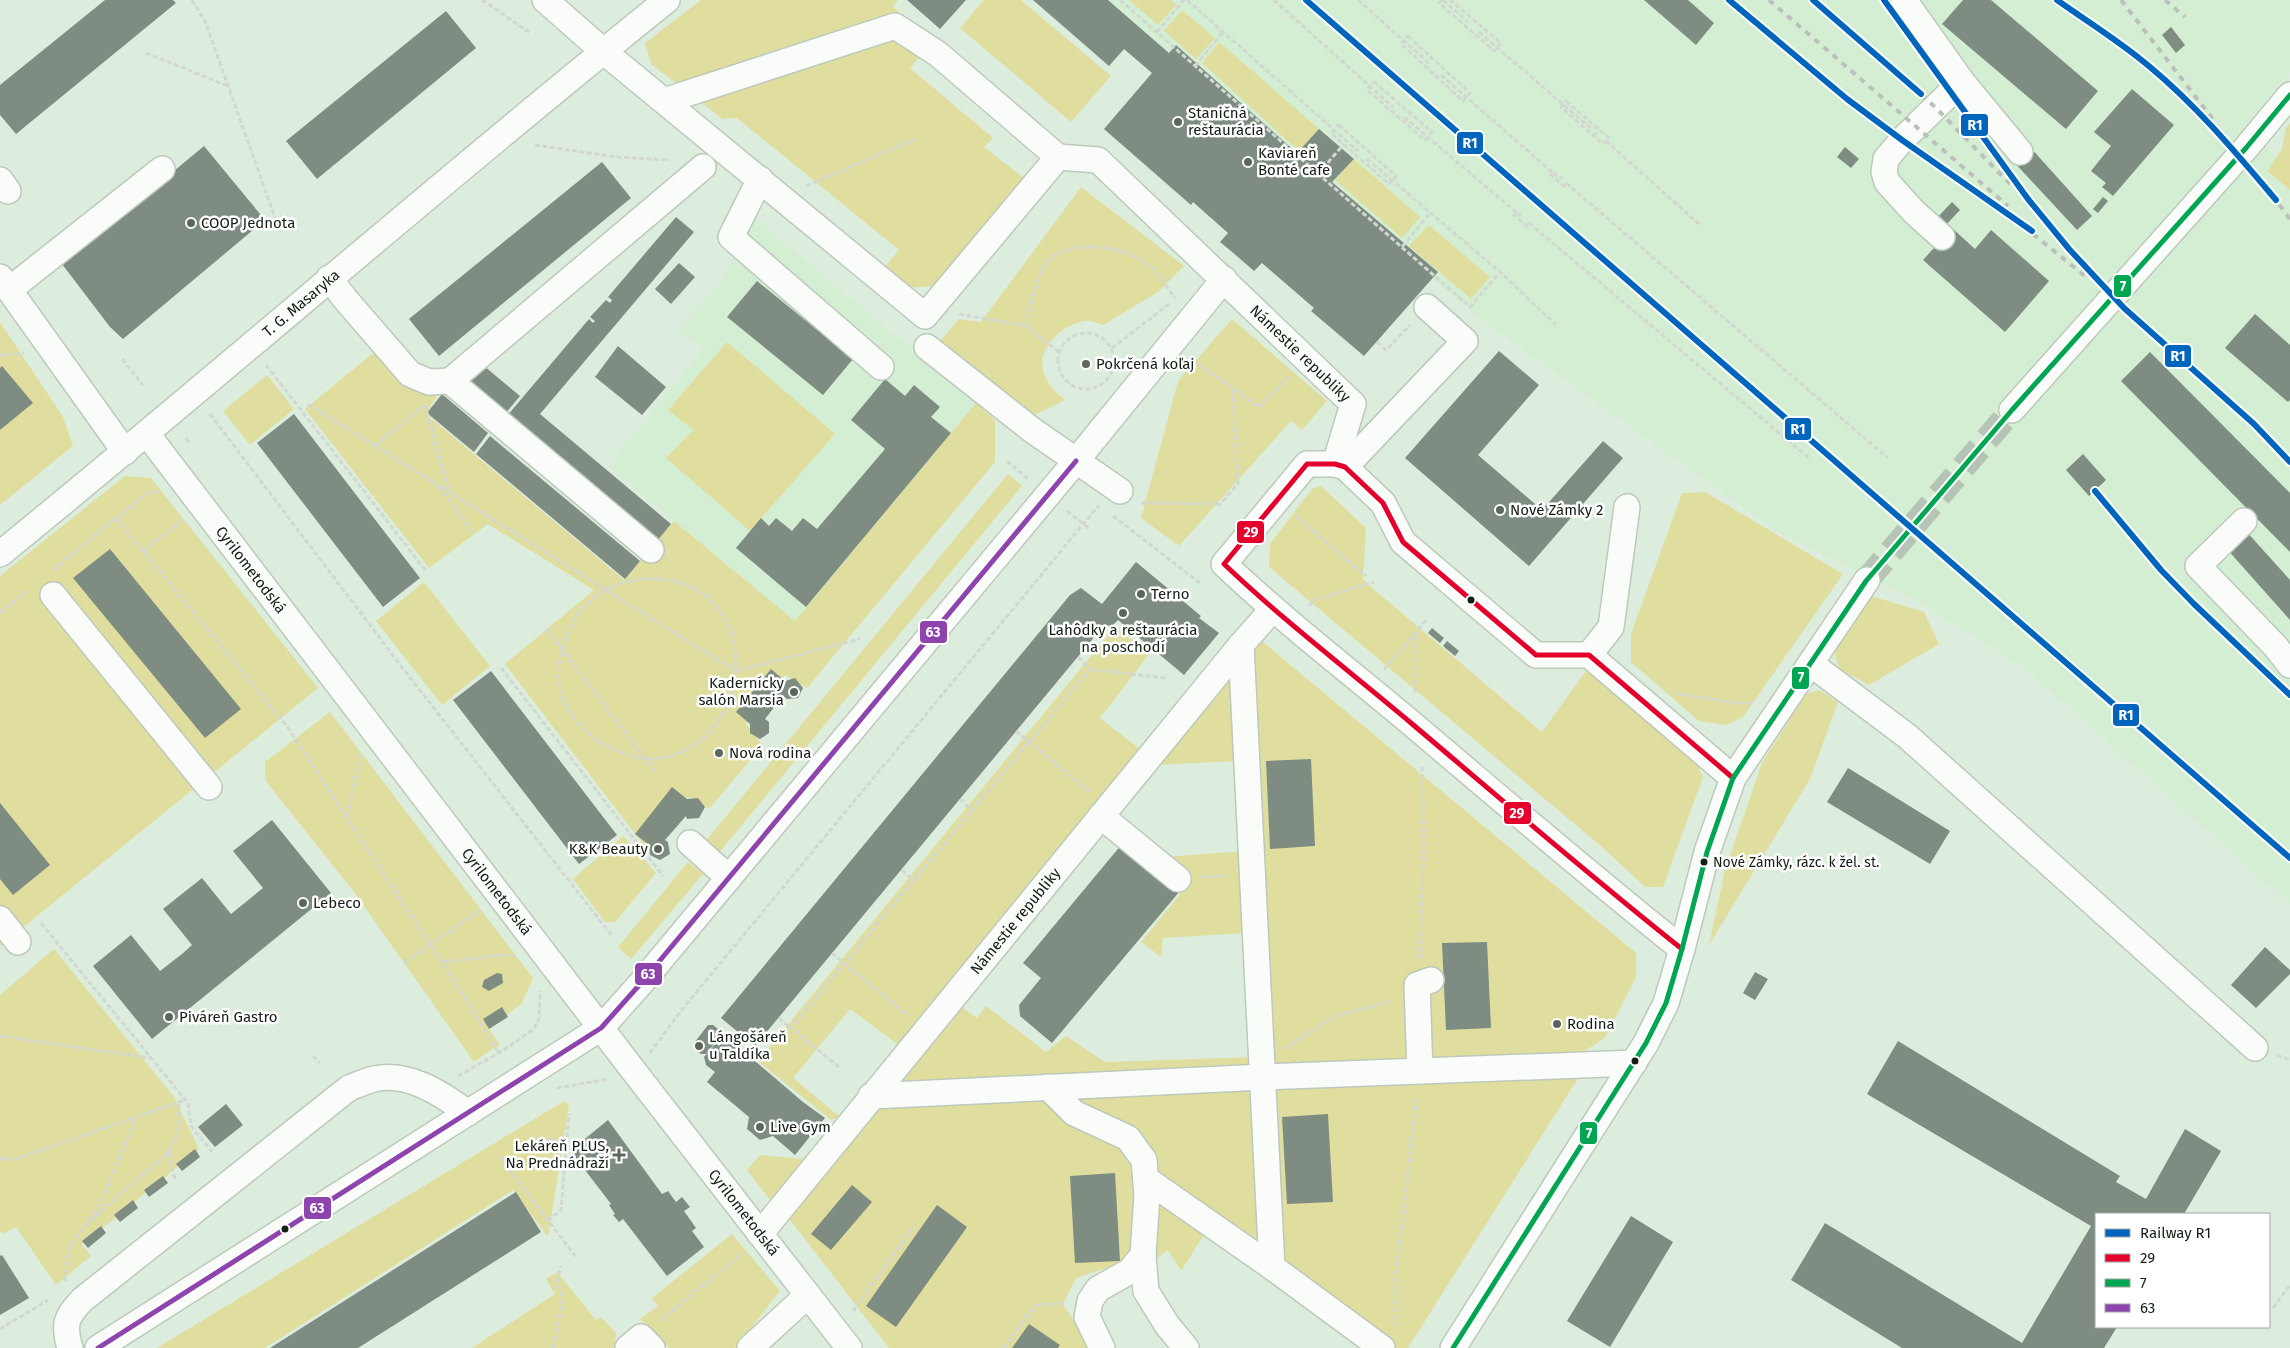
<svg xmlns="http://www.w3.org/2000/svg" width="2290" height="1348" font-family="'Fira Sans',sans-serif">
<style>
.built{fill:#d4eed3}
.green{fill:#e0de9f}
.building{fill:#7e8c82}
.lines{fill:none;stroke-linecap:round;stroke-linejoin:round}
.minor-tunnel{stroke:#b5c4b5;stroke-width:25;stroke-dasharray:25 12;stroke-linecap:butt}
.minor-casing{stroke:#bcc9bc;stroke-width:28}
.path{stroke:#d2d7d2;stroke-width:3;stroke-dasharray:5 2.5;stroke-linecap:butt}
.minor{stroke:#fafcfa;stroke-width:25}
.rail{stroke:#bcc0bc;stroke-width:4;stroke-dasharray:6 6;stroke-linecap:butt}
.bus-1-casing{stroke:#fff;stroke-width:9}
.bus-2-casing{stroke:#fff;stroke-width:9}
.bus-3-casing{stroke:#fff;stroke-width:9}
.bus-1{stroke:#e4002b;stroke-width:5}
.bus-2{stroke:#00a651;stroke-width:5}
.bus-3{stroke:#8e44ad;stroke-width:5}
.rail-1-casing{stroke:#fff;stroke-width:10}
.rail-1{stroke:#0065bd;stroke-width:6}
.poi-dot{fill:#5a675a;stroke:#fff;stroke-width:2}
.bus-dot{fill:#141f14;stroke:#fff;stroke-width:2}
.labels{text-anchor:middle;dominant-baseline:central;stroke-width:5;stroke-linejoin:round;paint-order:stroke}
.bus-label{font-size:14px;fill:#141f14;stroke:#fff;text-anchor:start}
.poi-label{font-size:15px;fill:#141f14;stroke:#fff;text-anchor:start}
.street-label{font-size:15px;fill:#141f14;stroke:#fff}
.line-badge{stroke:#fff;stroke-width:2}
.badge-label{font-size:14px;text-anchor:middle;font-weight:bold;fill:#fff}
</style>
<rect width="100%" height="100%" fill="#ddeddd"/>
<!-- built -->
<path class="built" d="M1109 0H2290V71L2244 127 2290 170V904L2023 667 1921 603 1776 531 1476 316Z
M751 215 976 403 795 621 608 466 703 349 679 330 715 290 728 270Z"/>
<!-- green -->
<path class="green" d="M701 0H898L893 6 908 22 923 53 910 68 993 138 984 147 1024 178 933 286 907 288 884 268 899 250 737 118 723 119 651 64 645 43Z
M984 0H1021L1111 76 1071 122 960 28Z
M1129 0H1171L1176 5 1158 25Z
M1182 10 1215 38 1196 59 1164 31Z
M1219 42 1319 129 1299 151 1202 63Z
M2290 123V190L2267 171 2282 149 2286 128Z
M1354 159 1420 217 1402 238 1335 180Z
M1081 187 1184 266 1158 292 1103 325C1097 323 1090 320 1084 321 1062 325 1035 349 1044 373 1048 386 1056 392 1065 400L1026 419 935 347 959 319 981 322Z
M1429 225 1490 277 1471 299 1409 246Z
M1232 319 1327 401 1302 430 1291 421 1179 546 1141 518 1178 381Z
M0 322 63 417 73 446 0 505Z
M727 342 835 434 750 531 666 458 693 430 668 410Z
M378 349 400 375 437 396 426 414 624 580 674 521 795 621 976 403 995 420V462L807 688 785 675 746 724 763 745 709 809 688 797 645 847 505 664 594 590 488 524 429 568 305 409Z
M267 375 294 409 250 445 223 411Z
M1008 474 1022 486 718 854 704 843Z
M125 476 151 478 318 688 0 946V576Z
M1321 486 1366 528 1363 580 1542 732 1588 668 1690 751 1703 777 1663 887H1645L1602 847 1269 567 1270 544 1312 489Z
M1705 492 1843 574 1743 717 1725 725 1699 721 1631 662V634L1682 493Z
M424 582 490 666 442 705 376 621Z
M1871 596 1924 612 1939 644 1869 685 1839 669 1834 650Z
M1115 627 1150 653 1100 718 1141 750 900 1046 850 1009 793 1078 840 1117 831 1120 758 1061Z
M1258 638 1636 953V977L1605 1038 1577 1056 1281 1067 1269 1055 1248 653Z
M1230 673 1239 761 1155 765Z
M1819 690 1838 702 1810 779 1709 945 1725 870 1762 763 1806 694Z
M330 712 533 978 522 1003 489 1029 500 1044 474 1062 354 892 265 780V762Z
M623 836 656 873 615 922H605L573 879Z
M1245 851 1246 933 1163 938 1161 957 1141 942 1190 882 1162 857Z
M688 862 703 874 631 959 618 947Z
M54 949 174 1097 199 1149 82 1245 91 1256 56 1285 16 1227 2 1234 0 1231V995Z
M956 1003 977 1018 986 1006 1046 1052 1066 1036 1105 1062 1256 1057 1247 1072 894 1081Z
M1582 1072 1408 1348H1395L1292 1275 1277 1252 1270 1096 1283 1083Z
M1240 1086 1256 1099 1263 1238 1251 1245 1214 1219 1181 1271 1168 1250 1154 1261H1127L1076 1278 1063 1304 1091 1348H889L787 1216 874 1106Z
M564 1101 569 1105 548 1237 513 1190 265 1348H157Z
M760 1155 804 1159 770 1200 747 1170Z
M732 1234 780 1291 735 1348H669L640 1319 658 1306 652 1298Z
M557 1272 596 1320 601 1317 616 1333 615 1348H472L555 1294 546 1279Z"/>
<!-- building -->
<path class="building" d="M105 0H173L176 3 16 134 0 115V85Z
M907 0H966L940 29Z
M1033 0H1108L1169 53 1176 45 1297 153 1319 129 1354 159 1332 182 1438 272 1364 356 1311 311 1314 308 1262 263 1254 271 1231 251 1220 242 1228 233 1193 202 1191 205 1104 129 1152 73 1124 49 1109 66Z
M1644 0H1688L1714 23 1696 45Z
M1963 0H1991L2098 91 2066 129 1942 24Z
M446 11 476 48 317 179 286 141Z
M2171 27 2185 45 2176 53 2162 35Z
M2132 89 2174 125 2113 196 2102 187 2106 183 2091 171 2111 146 2094 132Z
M204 146 265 220 123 339 110 327 62 264Z
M2029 146 2092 216 2077 230 2013 161Z
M1845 147 1859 159 1851 168 1837 157Z
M602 162 631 198 439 356 409 319Z
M2103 197 2108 201 2098 213 2093 209Z
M1952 202 1960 210 1945 226 1936 219Z
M676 217 694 232 540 414 671 524 657 541 507 416 589 319 593 323 595 321 590 317 606 300 610 303 612 300 608 297Z
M1952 228 1975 249 1991 230 2049 281 2005 332 1923 260Z
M679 263 695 277 671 304 655 289Z
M757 281 853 359 823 395 727 317Z
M2255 314 2290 345V400L2288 402 2225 348Z
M618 346 666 387 642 415 595 377Z
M1499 351 1539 385 1478 455 1542 510 1603 441 1623 458 1529 566 1405 458Z
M2150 352 2290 493V552L2121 381Z
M2 366 33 403 0 430V368Z
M484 366 520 396 505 414 468 384Z
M885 379 905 396 914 385 940 407 931 417 951 433 806 607 736 548 761 518 769 526 776 518 792 531 803 518 817 529 885 449 851 420Z
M442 394 488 433 474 452 427 413Z
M294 414 420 578 383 607 257 443Z
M490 436 640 561 625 579 476 454Z
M2083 454 2106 480 2089 496 2066 470Z
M2246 531 2290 580V620L2226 548Z
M110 549 241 709 205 738 73 578Z
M1136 562 1201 616 1199 618 1219 633 1184 675 1118 620 1110 628 1105 624 755 1046 721 1018 1070 595 1081 588 1102 604Z
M1432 628 1444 638 1440 643 1428 633Z
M1447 641 1459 651 1455 656 1443 646Z
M771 669 785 681 795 678 803 688 798 698 787 699 783 696 765 719 769 722V733L760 739 750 733V724L736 712Z
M491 671 617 835 579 864 453 700Z
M1311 759 1315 846 1270 849 1266 761Z
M1848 768 1950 831 1930 864 1827 802Z
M672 787 687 799 698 798 705 807 699 818 687 819 686 816 665 840 668 842 670 854 660 860 650 855 649 845 635 834Z
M0 803 50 865 13 895 0 879Z
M272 820 331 893 152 1039 93 966 131 935 160 971 182 954 192 945 163 909 202 878 231 914 263 888 233 851Z
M1122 844 1180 891 1052 1043 1020 1016 1019 1005 1041 978 1023 963Z
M1487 942 1491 1028 1446 1030 1442 943Z
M2265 947 2290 970V974L2256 1008 2231 985Z
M1755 972 1768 979 1755 1000 1743 993Z
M497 973 502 974 503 983 489 991 482 987 484 980Z
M502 1007 508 1017 489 1029 483 1019Z
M708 1025H713L723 1033 706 1054H701L694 1048V1043Z
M727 1037 803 1102 825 1118 795 1155 773 1136 760 1140 747 1129 749 1117 707 1082 715 1072 706 1065 704 1057 716 1043 719 1046Z
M1898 1041 2120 1176 2116 1182 2146 1199 2185 1129 2221 1151 2184 1214H2096V1327H2117L2104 1348H1902L1791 1280 1825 1223 2022 1343 2091 1226 1867 1094Z
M226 1104 243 1125 215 1147 198 1127Z
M1328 1114 1333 1202 1287 1204 1282 1117Z
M608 1120 662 1194 668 1191 676 1202 682 1197 690 1207 684 1211 696 1228 692 1231 704 1247 667 1276 623 1219 619 1222 613 1215 615 1214 609 1205 611 1204 572 1153 583 1145 581 1142Z
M195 1149 200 1157 182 1171 176 1164Z
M1115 1173 1120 1261 1075 1263 1070 1176Z
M163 1176 168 1183 149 1197 144 1190Z
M852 1185 872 1202 831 1250 811 1234Z
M516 1192 541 1232 358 1348H270Z
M133 1200 138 1208 120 1222 114 1215Z
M937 1205 967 1227 896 1327 866 1306Z
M1631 1216 1673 1242 1610 1347 1567 1321Z
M101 1226 106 1233 88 1248 82 1241Z
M2 1255 29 1298 0 1315V1256Z
M1029 1324 1060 1345 1058 1348H1012Z"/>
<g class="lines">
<!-- minor-tunnel -->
<path class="minor-tunnel" d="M1867 580 2012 410"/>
<!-- minor casing -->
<g class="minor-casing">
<g id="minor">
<path d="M545 0 603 51 925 316 1058 157"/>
<path d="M1904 0 1963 83 2020 152"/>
<path d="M664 101 895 26 938 54 1058 157"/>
<path id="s1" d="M1058 157 1098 160 1353 404 1335 464"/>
<path d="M760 179 731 237 881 367"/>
<path d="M0 180 8 191"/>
<path d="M1942 237 1914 212 1887 182 1884 172 1886 159 1902 140 1951 92 1963 83"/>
<path d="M0 277 125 452"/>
<path d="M329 278 346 300 410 374 429 382 450 381 703 167"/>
<path d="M9 290 162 169"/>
<path d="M927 347 1032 430 1120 491"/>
<path d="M450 381 651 550"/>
<path d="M2012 410 2246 148 2290 95"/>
<path id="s2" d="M147 434 633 1070 849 1348"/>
<path d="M1345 467 1465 341 1427 307"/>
<path d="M2244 521 2198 566 2276 647 2290 665"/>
<path id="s3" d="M0 554C224 372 441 181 667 0"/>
<path d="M53 595 209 787"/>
<path d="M1241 645 1272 1267 1382 1348"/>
<path d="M1589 655 1611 627 1627 507"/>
<path d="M1811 664 1907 736 2255 1048"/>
<path d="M1101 816 1178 879"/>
<path d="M690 843 729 878"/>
<path d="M0 919 18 942"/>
<path d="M1682 949C1590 876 1501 799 1411 723 1348 670 1284 621 1224 564L1307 464H1335L1345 467 1383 503 1403 542 1536 655H1589L1733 778"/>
<path d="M1420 1071 1417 985 1431 980"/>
<path d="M1048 1087 1074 1113 1128 1138 1144 1160 1147 1195 1143 1255 1146 1291 1167 1325 1186 1348"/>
<path d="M871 1096 1263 1077 1634 1063"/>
<path d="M1146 1179 1272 1267"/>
<path id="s4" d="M760 1234 1241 645 1272 610"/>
<path d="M70 1348C63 1324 66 1317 82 1300L349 1088C357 1085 366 1081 374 1079 408 1071 442 1094 468 1113"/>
<path d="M98 1348 601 1028 642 982 1076 461 1224 279"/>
<path d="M628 1348 641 1337 652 1348"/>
<path d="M750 1348 808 1295"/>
<path d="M1102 1348 1087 1317 1090 1301 1098 1289 1130 1271 1143 1255"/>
<path d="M1453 1348 1646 1043 1666 1003 1682 949 1707 852 1733 778 1867 580"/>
</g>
</g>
<!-- path -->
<path class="path" d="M192 0 205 21 280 232
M482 0 530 33
M1120 0 1470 307 1500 272
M1187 0 1358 151
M1274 0 1393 107
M1358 0 1430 64
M1442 0 1439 3 1494 51 1501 43 1450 0
M1443 0 1468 22
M1157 32 1184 0
M1479 32 1593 130
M1408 36 1470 93 1463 101 1401 44Z
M146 53 228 86
M1195 66 1223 32
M1441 75 1553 173 1551 175 1564 186 1566 183 1888 458
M1374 82 1432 132 1425 140 1367 90Z
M1566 101 1609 138 1603 144 1561 107Z
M1404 117 1517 213 1514 215 1527 226 1529 223 1810 459
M1339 125 1396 176 1389 184 1331 133Z
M1594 136 1596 133 1599 135
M1606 141 1700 225
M535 145 616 157 670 160
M1367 159 1500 272 1556 325
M1553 173 1562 178
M1318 174 1344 144
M806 186 918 138
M1517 213 1523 218
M1402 247 1430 213
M959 314 1026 326 1059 352
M1026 326C1031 308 1037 269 1051 258 1073 240 1125 246 1146 263 1158 272 1166 286 1175 298
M1058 361a28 28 0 1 1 56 0a28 28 0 1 1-56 0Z
M1377 342 1386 350 1410 325
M1112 348 1169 304
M0 355 24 353
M122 359 143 385
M1192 359 1259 407 1289 376
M266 365 426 571
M308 404 736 671 860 639
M425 405 449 491
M210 414 401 666 613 937
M186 438 189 443
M375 446 423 406
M1007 461 1029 480
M439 486 474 534
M1141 503 1220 504 1238 484 1233 388
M1067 511 1090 529
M1113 516 1200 583
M1296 516 1366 576
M116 518 286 725 442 962 499 1053
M143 551 182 521
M53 570 146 494 159 491
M1309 606 1314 600 1374 582
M0 613 28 590
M547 629 645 759C757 759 770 585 658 579 610 576 572 605 562 651 559 662 557 673 559 684 566 724 607 754 645 759L655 771
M1415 635V694
M1078 657 1090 669
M501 668 663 876
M1384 670 1427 619
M1673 693 1735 703H1753
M1016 731 1089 791
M960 799 972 811
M347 817 360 754
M902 870 914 881
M1202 877 1228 876
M41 923 188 1103 191 1126 212 1152
M832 953 907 1015
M1419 959 1424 847 1422 767
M442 962 503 955 514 956
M404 963 479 911
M779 1018 791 1028
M0 1036 150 1058
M1285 1049 1335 1016 1392 1001
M650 1053 680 1012 1099 505
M2277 1055 2290 1060
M313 1056 320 1063
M839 1067 791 1028 1090 669 1165 678
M458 1076 499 1053 534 1029 539 1019 540 991
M557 1088 608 1079
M529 1139 566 1141
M169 1152 175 1180
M500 1157 576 1257
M0 1159H16L185 1100
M90 1221 169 1152 179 1129V1102
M548 1221 561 1210 569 1114
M65 1281 69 1248 98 1208 132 1128 134 1118
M2273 1308 2290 1285
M853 1311 915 1224
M660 1321 744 1252
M1396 1327V1274L1417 1095
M0 1329 48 1300
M553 1348 563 1299 557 1281 561 1266
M1003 1348 1036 1305 1063 1303"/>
<!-- minor -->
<use href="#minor" class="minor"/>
<!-- rail -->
<path class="rail" d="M1729 0 1847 99 1902 140 2002 209 2085 276
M1769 0 2008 206
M1813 0 1935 107 2014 188
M1884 0 2028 199 2069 249 2124 308 2254 424 2290 462
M2057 0C2088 22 2121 42 2150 67 2197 106 2237 154 2276 200
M2121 0 2215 122
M2165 0 2185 17
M2272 195 2290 219
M2095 491 2161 570 2194 604 2290 695"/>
<!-- bus-1 casing -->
<g class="bus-1-casing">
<path id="bus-1" d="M1682 949C1590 876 1501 799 1411 723 1348 670 1284 621 1224 564L1307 464H1335L1345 467 1383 503 1403 542 1536 655H1589L1733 778"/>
</g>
<!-- bus-2 casing -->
<g class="bus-2-casing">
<path id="bus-2" d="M1453 1348 1646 1043 1666 1003 1682 949 1707 852 1733 778 1866 581 2012 410 2246 148 2290 95"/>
</g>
<!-- bus-3 casing -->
<g class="bus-3-casing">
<path id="bus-3" d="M98 1348 601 1028 642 982 1076 461"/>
</g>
<!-- bus-1 -->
<use href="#bus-1" class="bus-1"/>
<!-- bus-2 -->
<use href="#bus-2" class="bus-2"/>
<!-- bus-3 -->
<use href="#bus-3" class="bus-3"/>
<!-- rail-1 casing -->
<g class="rail-1-casing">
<path id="rail-1" d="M1306 0 2290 858
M1729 0 1847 99 1902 140 2032 231
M1813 0 1921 94
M1884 0 2028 199 2069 249 2124 308 2254 424 2290 462
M2057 0C2088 22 2121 42 2150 67 2197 106 2237 154 2276 200
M2095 491 2161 570 2194 604 2290 695"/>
</g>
<!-- rail-1 -->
<use href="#rail-1" class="rail-1"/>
</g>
<!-- markers -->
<g class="poi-dot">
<circle cx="1178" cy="122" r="5"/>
<circle cx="1248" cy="162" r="5"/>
<circle cx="191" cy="223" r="5"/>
<circle cx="1086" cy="364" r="5"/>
<circle cx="1500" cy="510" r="5"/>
<circle cx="1141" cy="594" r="5"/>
<circle cx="1123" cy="613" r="5"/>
<circle cx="794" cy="692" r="5"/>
<circle cx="719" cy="753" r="5"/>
<circle cx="658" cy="849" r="5"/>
<circle cx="303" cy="903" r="5"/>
<circle cx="169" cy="1017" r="5"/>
<circle cx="1557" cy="1024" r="5"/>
<circle cx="699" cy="1046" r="5"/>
<circle cx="760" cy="1127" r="5"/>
<path d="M616.5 1147.5h5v5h5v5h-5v5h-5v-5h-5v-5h5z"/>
</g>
<g class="bus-dot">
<circle cx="1471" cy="600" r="4.5"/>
<circle cx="1704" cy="862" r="4.5"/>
<circle cx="1635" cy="1061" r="4.5"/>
<circle cx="285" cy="1229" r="4.5"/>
</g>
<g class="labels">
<!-- bus labels -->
<g class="bus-label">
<text x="1713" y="862">Nové Zámky, rázc. k žel. st.</text>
</g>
<!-- poi labels -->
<g class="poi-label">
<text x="1188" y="113">Staničná<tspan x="1188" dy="17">reštaurácia</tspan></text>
<text x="1258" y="153">Kaviareň<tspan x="1258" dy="17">Bonté cafe</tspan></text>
<text x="201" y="223">COOP Jednota</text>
<text x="1096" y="364">Pokrčená koľaj</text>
<text x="1510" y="510">Nové Zámky 2</text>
<text x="1151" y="594">Terno</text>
<text x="1123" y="630" text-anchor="middle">Lahôdky a reštaurácia<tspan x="1123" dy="17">na poschodí</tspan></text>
<text x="784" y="683" text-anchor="end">Kadernícky<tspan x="784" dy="17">salón Marsia</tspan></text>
<text x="729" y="753">Nová rodina</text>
<text x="648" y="849" text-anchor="end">K&amp;K Beauty</text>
<text x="313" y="903">Lebeco</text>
<text x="179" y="1017">Piváreň Gastro</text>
<text x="1567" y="1024">Rodina</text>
<text x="709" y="1037">Lángošáreň<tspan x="709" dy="17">u Taldíka</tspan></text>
<text x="770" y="1127">Live Gym</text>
<text x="609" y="1146" text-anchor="end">Lekáreň PLUS,<tspan x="609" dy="17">Na Prednádraží</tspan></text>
</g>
<!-- street labels -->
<g class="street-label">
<text stroke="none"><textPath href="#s3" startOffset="392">T. G. Masaryka</textPath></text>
<text stroke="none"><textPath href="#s1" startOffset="320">Námestie republiky</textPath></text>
<text stroke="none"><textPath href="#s2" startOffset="171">Cyrilometodská</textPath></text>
<text stroke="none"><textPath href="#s2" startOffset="576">Cyrilometodská</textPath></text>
<text stroke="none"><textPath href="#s4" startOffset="404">Námestie republiky</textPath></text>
<text stroke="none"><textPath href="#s2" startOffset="981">Cyrilometodská</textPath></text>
</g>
</g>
<g class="line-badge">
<rect x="1960" y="113" width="29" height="24" rx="5" fill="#0065bd"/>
<rect x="1456" y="131" width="28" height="24" rx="5" fill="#0065bd"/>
<rect x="2113" y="274" width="19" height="24" rx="5" fill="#00a651"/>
<rect x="2164" y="344" width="28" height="24" rx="5" fill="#0065bd"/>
<rect x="1784" y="417" width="28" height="24" rx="5" fill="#0065bd"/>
<rect x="1236" y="520" width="29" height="24" rx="5" fill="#e4002b"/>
<rect x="919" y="620" width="29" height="24" rx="5" fill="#8e44ad"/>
<rect x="1791" y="666" width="19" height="24" rx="5" fill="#00a651"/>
<rect x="2112" y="703" width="28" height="24" rx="5" fill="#0065bd"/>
<rect x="1503" y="801" width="29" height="24" rx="5" fill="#e4002b"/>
<rect x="634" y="962" width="29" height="24" rx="5" fill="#8e44ad"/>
<rect x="1579" y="1121" width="19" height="24" rx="5" fill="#00a651"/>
<rect x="303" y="1196" width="29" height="24" rx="5" fill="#8e44ad"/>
</g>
<g class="badge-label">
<text x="1975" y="130">R1</text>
<text x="1470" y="148">R1</text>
<text x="2123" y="291">7</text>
<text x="2178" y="361">R1</text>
<text x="1798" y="434">R1</text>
<text x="1251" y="537">29</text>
<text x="933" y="637">63</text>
<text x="1801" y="682">7</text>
<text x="2126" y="720">R1</text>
<text x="1517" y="818">29</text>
<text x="648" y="979">63</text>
<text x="1589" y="1138">7</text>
<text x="317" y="1213">63</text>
</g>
<!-- legend -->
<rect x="2095" y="1213" width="175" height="115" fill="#ffffff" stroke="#a1a5a1"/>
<rect x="2105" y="1229" width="25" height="8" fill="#0065bd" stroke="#a1a5a1"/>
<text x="2140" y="1238" font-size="15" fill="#141f14">Railway R1</text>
<rect x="2105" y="1254" width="25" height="8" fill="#e4002b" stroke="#a1a5a1"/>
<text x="2140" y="1263" font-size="15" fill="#141f14">29</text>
<rect x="2105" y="1279" width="25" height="8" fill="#00a651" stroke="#a1a5a1"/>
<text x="2140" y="1288" font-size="15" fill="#141f14">7</text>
<rect x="2105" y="1304" width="25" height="8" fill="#8e44ad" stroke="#a1a5a1"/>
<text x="2140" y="1313" font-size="15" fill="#141f14">63</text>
</svg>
